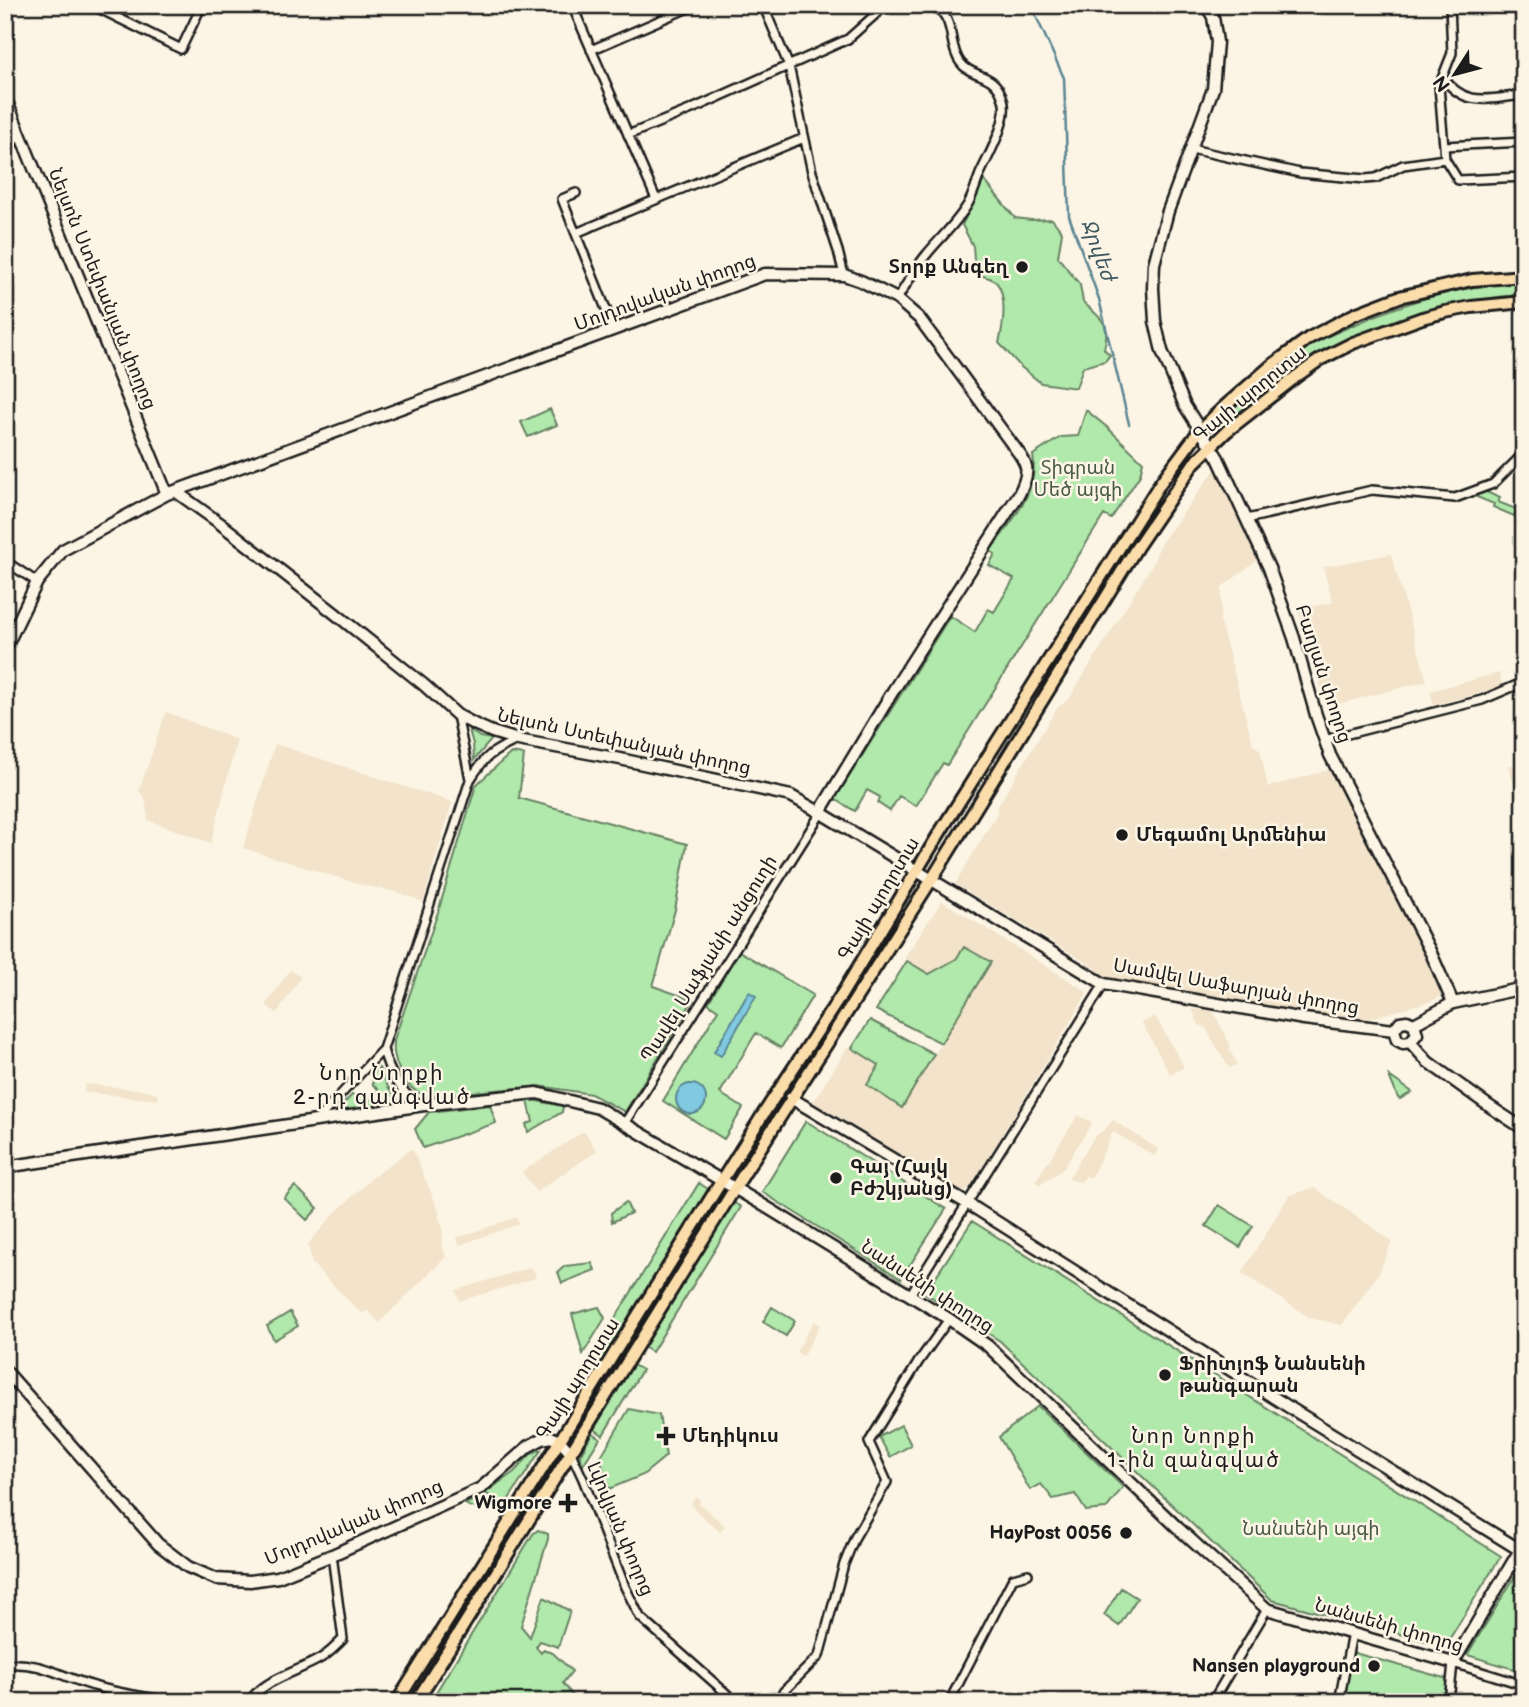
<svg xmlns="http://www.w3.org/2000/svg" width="1529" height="1707" font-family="'Balsamiq Sans','Noto Sans Armenian',sans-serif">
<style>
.built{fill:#f2e3ca}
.green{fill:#b1e8ab;stroke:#668264;stroke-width:2}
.water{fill:#80c9e0;stroke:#588492;stroke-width:2}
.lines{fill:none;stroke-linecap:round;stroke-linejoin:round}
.stream{stroke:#588492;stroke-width:2.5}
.street-casing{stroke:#1c1c1c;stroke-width:12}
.secondary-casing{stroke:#1c1c1c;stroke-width:15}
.primary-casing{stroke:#1c1c1c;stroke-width:16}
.street{stroke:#fcf5e5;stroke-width:7}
.secondary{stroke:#fcf5e5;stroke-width:10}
.primary{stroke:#fbddab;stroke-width:10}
.poi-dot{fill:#1c1c1c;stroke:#fcf5e5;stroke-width:2.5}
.labels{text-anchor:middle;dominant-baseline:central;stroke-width:5;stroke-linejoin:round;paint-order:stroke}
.poi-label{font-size:19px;font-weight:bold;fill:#1c1c1c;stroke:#fcf5e5;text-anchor:end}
.street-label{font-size:19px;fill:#1c1c1c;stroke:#fcf5e5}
.park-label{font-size:19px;fill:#495947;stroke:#fcf5e5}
.water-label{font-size:21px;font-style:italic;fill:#3f5961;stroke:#fcf5e5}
.neighbourhood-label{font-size:21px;letter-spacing:2px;fill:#1c1c1c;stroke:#fcf5e5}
</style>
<rect width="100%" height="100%" fill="#fcf5e5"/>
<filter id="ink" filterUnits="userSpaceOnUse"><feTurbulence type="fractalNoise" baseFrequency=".0143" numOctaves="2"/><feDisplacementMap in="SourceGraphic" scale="14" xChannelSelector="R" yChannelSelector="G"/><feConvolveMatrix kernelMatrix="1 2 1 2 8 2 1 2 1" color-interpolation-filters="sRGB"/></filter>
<g filter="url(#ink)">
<!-- built -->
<path class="built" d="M1217 467 1257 561 1222 587 1220 621 1253 744 1260 750 1268 787 1332 769 1439 981 1440 997 1431 1001 1357 1022 1285 1012 1109 982 1100 977 1096 968 955 884 998 812 996 809 1057 708 1069 699 1152 565 1161 543Z
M1391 554 1427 681 1327 707 1298 610 1333 602 1323 567Z
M1499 673 1503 687 1434 705 1430 691Z
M166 712 237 740 211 843 148 820 145 798 139 791Z
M275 744 452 802 423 902 398 892 362 885 243 848Z
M1508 765H1516L1520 773 1524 774V795L1511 778Z
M942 901 1086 991 1087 994 982 1168 966 1191 963 1192 813 1102 848 1047 880 1065 902 1108 990 962 956 959 929 974 904 958Z
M290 970 301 977 277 1013 266 1005Z
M1192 1009 1213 1011 1231 1046 1229 1049 1237 1064 1229 1068 1205 1027 1199 1025Z
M1155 1016 1184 1067 1170 1074 1142 1023Z
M85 1084 151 1091 158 1095 157 1100 84 1092Z
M1078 1115 1092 1123 1063 1169 1040 1185 1035 1182Z
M1113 1120 1158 1149 1155 1156 1113 1132 1091 1178 1086 1176 1081 1182 1068 1179 1095 1136 1103 1131Z
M584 1131 597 1151 536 1192 522 1172Z
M412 1148 440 1214 438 1215 443 1228 442 1246 446 1257 379 1323 367 1310 362 1314 318 1270 312 1263 308 1244 334 1214 372 1178Z
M1315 1188 1392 1241 1379 1273 1342 1325 1310 1318 1242 1273 1289 1195Z
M517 1217 519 1224 459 1245 457 1238Z
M532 1267 536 1278 459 1301 456 1290Z
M814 1321 820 1325 803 1356 796 1352Z
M696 1497 700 1500 699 1503 725 1526 720 1532 693 1508 694 1506 691 1503Z"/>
<!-- green -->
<path class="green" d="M984 180 1015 218 1031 220 1052 219 1062 232 1058 257 1080 285 1083 302C1102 320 1111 322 1104 349L1110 355 1105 361 1083 367 1076 388 1041 383 1021 367 999 343C1003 327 1008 295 996 282 991 277 982 276 975 274L973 246 962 225Z
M1524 282V293L1448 305 1409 316 1366 332 1326 349 1307 360 1219 429 1215 423C1243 400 1271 373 1301 351 1316 341 1333 334 1349 327 1405 302 1462 284 1524 282Z
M550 409 557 425 528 437 521 422Z
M1086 410 1108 428 1143 462 1140 475 1111 519 1104 515 947 765 943 763 916 806 899 796 890 811 878 803 880 797 867 790 855 811 835 799 950 616 975 632 988 609 994 612 1014 579 989 565 995 554 990 551C1011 521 1039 493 1033 455L1061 437 1078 436Z
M1484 491 1500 498 1498 502 1516 509V512L1514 516 1493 507 1494 504 1472 495Z
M469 730 480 737 492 739 474 760 473 744Z
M511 753 524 755 519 798 687 844 675 910 653 986 693 1000 625 1112 591 1094 539 1086 429 1096C405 1093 389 1058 395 1037L438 912 476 785Z
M964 947 991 962 941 1043 876 1010 907 961 929 974 956 959Z
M739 951 813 995 781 1048 756 1033 720 1093 743 1108 724 1139 663 1101 718 1010 708 1003Z
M870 1020 934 1054 902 1108 867 1085 879 1065 852 1048Z
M379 1068 388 1087 401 1103 388 1105 378 1095V1089L373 1085 372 1076Z
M1389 1076 1412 1092 1400 1099 1398 1098Z
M352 1095H364L370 1100 376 1098 384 1106 334 1113Z
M528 1101H537L563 1106 562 1112 528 1132 526 1124 533 1122Z
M490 1105 496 1123 423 1148 415 1129 429 1112Z
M806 1121 946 1209 901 1279 762 1192Z
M699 1183 708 1189 591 1379 581 1373Z
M295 1186 318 1208 307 1220 284 1198Z
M626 1202 631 1213 612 1222 611 1213Z
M733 1202 741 1207 652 1352 644 1347Z
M1219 1205 1253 1226 1240 1247 1206 1226Z
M972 1221 1501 1556 1445 1646 1272 1600 1000 1341 925 1293Z
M592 1263 595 1270 562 1283 558 1272 565 1266Z
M599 1307 605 1318 583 1354 572 1314Z
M772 1307 795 1321 786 1336 763 1322Z
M290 1312 298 1326 274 1340 267 1326Z
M633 1365 642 1370 603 1435 594 1429Z
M1038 1406 1123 1487 1106 1509 1086 1511 1075 1494 1053 1499 1041 1484 1030 1490 999 1437Z
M629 1409 659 1415 666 1456 643 1475 609 1489 600 1458Z
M901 1425 911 1445 890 1457 879 1437Z
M592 1433 600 1438 583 1465 580 1455Z
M539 1450H541L505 1505 485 1493 514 1472 530 1455Z
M481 1497H486L497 1503C485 1508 476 1511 465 1504Z
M538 1530 548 1534V1539L521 1626 530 1637 544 1597 570 1611 558 1647 540 1641 536 1647 541 1653 544 1649 554 1654 572 1671 563 1683 573 1696 581 1702H430L533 1534Z
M1520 1568 1524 1570V1672L1467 1655Z
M1121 1588 1137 1598 1119 1626 1104 1615Z
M1351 1652 1448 1679 1443 1702H1365L1344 1695Z"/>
<!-- water -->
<path class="water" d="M749 992 756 996 721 1056 714 1052Z
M676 1099a15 15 0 1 1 30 0a15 15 0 1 1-30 0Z"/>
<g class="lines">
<!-- stream -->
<path class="stream" d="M1031 5 1064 78 1069 216 1099 299 1129 424"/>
<!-- street casing -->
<g class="street-casing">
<path id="street" d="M92 5 181 49 202 5
M572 5 656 199
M763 5 789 66 812 172 838 251 844 275
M591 50 695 5
M1443 77C1465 109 1491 98 1524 95
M628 135 692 109 848 39 886 5
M1444 146 1524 142
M1191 149 1300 173 1365 179 1376 178 1403 165 1445 159 1458 180 1524 177
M5 158 19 131
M1445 159 1439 86 1452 53 1450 5
M576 193 562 199 614 329
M576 233 804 138
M897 299C907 284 915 268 927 254 940 238 957 223 968 204 973 195 976 184 980 174 988 156 1010 119 1003 99 995 71 972 79 960 62 947 43 957 23 935 5
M1247 519 1372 490 1455 498 1493 484 1524 453
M5 561 37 582
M457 715 470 779
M1324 740 1482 700 1524 682
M383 1049C389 1074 400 1091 420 1106
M317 1120 383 1049 470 780C485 756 491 752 517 740
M624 1124 821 813
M910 1295 1104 984
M571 1453 583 1479 625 1587 640 1617 736 1702
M5 1664C42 1661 61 1677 94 1686 120 1694 148 1697 175 1702
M249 1702C262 1680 300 1671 321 1658 330 1653 336 1646 343 1639L332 1555
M777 1702 784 1691 819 1656 844 1564 855 1537 887 1482 869 1442 919 1361 949 1319
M949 1702 1013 1578 1028 1574
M1212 1702 1267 1609
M1339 1702 1352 1633
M1449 1702 1453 1663 1524 1685"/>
</g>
<!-- secondary casing -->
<g class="secondary-casing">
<path id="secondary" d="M1206 5 1213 17 1217 42 1213 89 1168 211 1154 264 1153 288 1155 321 1162 351 1185 406 1218 458 1269 568 1294 638 1316 715 1330 755 1431 953 1453 1003
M5 97 167 494
M175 491 221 524 337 615 424 685 457 715 474 724 492 732 518 740 620 759 791 796 821 813 1104 984 1304 1019 1394 1030
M5 649 37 582 63 550 167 494 765 274 844 275 861 281 897 299 919 318 1009 440C1026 463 1033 467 1019 494L893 691 824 805 821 813
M1414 1024 1453 1003 1524 988
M1394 1030 1400 1022 1407 1021 1414 1024
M1394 1030 1397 1040 1403 1043 1410 1042
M1410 1042 1428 1062 1489 1106 1524 1129
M1410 1042 1417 1034 1414 1024
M791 1098 978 1210 1292 1409 1520 1550
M5 1167 431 1104 537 1093 598 1108 758 1202 949 1319 988 1346 1178 1528 1267 1609 1453 1663 1524 1543
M5 1370 158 1544 188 1567 216 1579 250 1581 278 1577 332 1555 481 1488 529 1446 542 1439 551 1437 560 1441 570 1452"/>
</g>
<!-- primary casing -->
<g class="primary-casing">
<path id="primary" d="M397 1702 762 1116 842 994 942 829 1161 482 1199 431 1224 407 1271 366 1309 338 1355 314 1399 297 1472 280 1524 276
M416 1702 745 1172 932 879 1137 547 1194 463 1227 431 1297 376 1321 359 1353 343 1422 318 1445 312 1471 307 1524 302"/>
</g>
<!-- street -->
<use href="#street" class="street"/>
<!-- secondary -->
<use href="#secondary" class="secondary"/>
<!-- primary -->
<use href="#primary" class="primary"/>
</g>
</g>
<!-- markers -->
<g class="poi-dot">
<circle cx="1022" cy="267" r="7"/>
<circle cx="1122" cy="835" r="7"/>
<circle cx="836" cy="1178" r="7"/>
<circle cx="1165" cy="1375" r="7"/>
<path d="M662.5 1425.5h7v7h7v7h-7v7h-7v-7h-7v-7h7z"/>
<path d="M564.5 1492.5h7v7h7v7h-7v7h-7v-7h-7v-7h7z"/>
<circle cx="1126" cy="1533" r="7"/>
<circle cx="1374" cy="1666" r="7"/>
</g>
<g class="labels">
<!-- poi labels -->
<g class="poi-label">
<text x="1008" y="267">Տորք Անգեղ</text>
<text x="1136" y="835" text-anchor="start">Մեգամոլ Արմենիա</text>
<text x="850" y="1167" text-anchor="start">Գայ (Հայկ<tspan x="850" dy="22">Բժշկյանց)</tspan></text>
<text x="1179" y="1364" text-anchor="start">Ֆրիտյոֆ Նանսենի<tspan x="1179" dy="22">թանգարան</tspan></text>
<text x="682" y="1436" text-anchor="start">Մեդիկուս</text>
<text x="552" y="1503">Wigmore</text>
<text x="1112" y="1533">HayPost 0056</text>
<text x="1360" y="1666">Nansen playground</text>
</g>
<!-- street labels -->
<g class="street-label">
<text transform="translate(102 289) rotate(68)">Նելսոն Ստեփանյան փողոց</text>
<text transform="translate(665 293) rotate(-20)">Մոլդովական փողոց</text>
<text transform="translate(1250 394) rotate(-39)">Գայի պողոտա</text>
<text transform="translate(1323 674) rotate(72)">Բաղյան փողոց</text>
<text transform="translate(624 742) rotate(12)">Նելսոն Ստեփանյան փողոց</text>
<text transform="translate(879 899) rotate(-59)">Գայի պողոտա</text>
<text transform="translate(709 959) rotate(-58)">Պավել Սաֆյանի անցուղի</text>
<text transform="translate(1236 987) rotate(10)">Սամվել Սաֆարյան փողոց</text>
<text transform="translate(927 1287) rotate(33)">Նանսենի փողոց</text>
<text transform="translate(578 1379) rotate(-58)">Գայի պողոտա</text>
<text transform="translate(354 1523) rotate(-23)">Մոլդովական փողոց</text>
<text transform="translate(620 1529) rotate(67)">Լվովյան փողոց</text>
<text transform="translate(1389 1626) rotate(16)">Նանսենի փողոց</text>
</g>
<!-- park labels -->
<g class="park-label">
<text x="1078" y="468">Տիգրան<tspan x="1078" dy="22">Մեծ այգի</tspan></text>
<text x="1311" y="1529">Նանսենի այգի</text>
</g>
<!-- water labels -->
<g class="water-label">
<text transform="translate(1098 250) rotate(70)">Ջրվեժ</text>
</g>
<!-- neighbourhood labels -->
<g class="neighbourhood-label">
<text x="382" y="1073">Նոր Նորքի<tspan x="382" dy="24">2-րդ զանգված</tspan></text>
<text x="1194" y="1436">Նոր Նորքի<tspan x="1194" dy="24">1-ին զանգված</tspan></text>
</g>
</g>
<!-- margin -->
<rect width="1529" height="1707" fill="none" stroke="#fcf5e5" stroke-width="28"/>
<rect x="14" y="14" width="1501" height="1679" fill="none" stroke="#1c1c1c" stroke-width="2.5" filter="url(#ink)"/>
<!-- north arrow -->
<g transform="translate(1455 74) rotate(234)" stroke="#fcf5e5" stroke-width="5" paint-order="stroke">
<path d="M0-5L12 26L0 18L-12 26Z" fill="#1c1c1c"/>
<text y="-10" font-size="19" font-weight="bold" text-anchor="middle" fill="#1c1c1c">N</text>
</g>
</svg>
